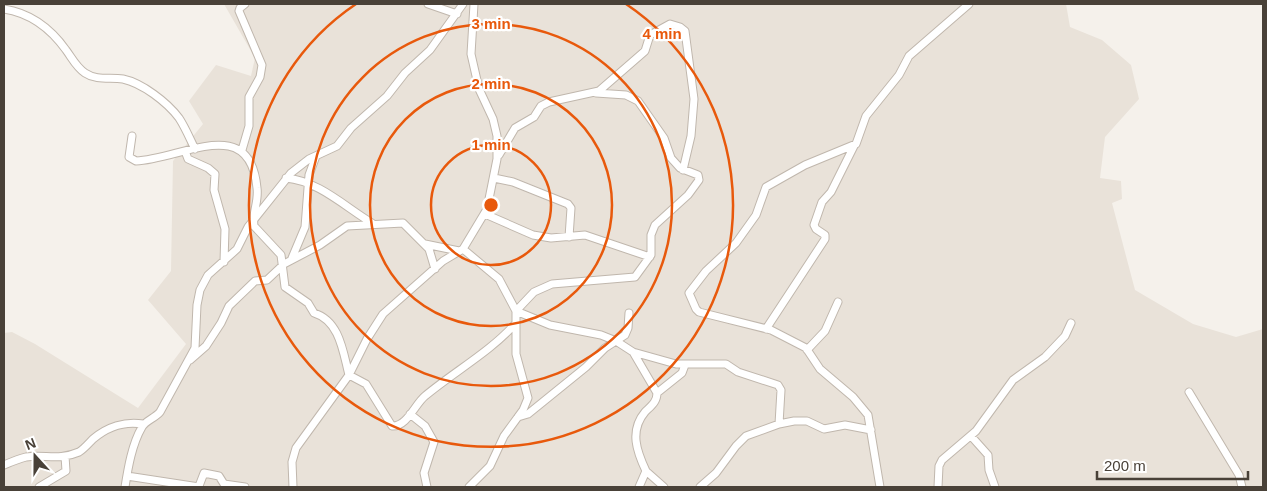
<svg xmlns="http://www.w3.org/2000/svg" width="1267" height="491" font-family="Arial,sans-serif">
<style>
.residential{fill:#e9e2d9}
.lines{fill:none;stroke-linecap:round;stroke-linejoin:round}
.minor-casing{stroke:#c0b7ad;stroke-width:9}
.minor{stroke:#fff;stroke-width:7}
.ring{fill:none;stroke:#e8590c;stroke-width:2.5}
.centre{fill:#e8590c;stroke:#fff;stroke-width:2.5}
.ring-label{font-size:15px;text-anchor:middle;font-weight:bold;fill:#e8590c;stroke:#fff;stroke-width:4.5;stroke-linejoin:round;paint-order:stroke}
</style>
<rect width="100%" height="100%" fill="#f5f1eb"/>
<!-- residential -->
<path class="residential" d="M224 4H1066L1070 27 1102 40 1131 65 1139 99 1105 137 1100 178 1121 181 1122 199 1112 203 1135 290 1193 324 1236 337 1263 329V487H4V333L12 332 35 344 138 408 186 344 148 300 171 271 173 161 203 124 189 101 216 65 251 76 255 58Z"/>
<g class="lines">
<!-- minor casing -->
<g class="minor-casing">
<path id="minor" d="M428 4 457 14
M4 9C30 13 51 29 66 50 72 58 76 67 85 73 97 81 110 77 123 79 142 83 167 102 179 118 185 127 190 139 195 149
M596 93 626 95 638 101 664 138 671 158 680 168 698 175 699 180 688 195 655 225 651 235V255L635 277 552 284 534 292 516 311 550 325 601 335 616 341 633 352 657 393C657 402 651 406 645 412 629 431 637 452 646 471L639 487
M132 136 129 157 136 161C182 159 250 113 257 188 259 201 252 213 254 226L281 255 285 287 308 303 314 313C340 321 343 352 349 375L366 384 392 426C407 427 415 404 425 396 455 371 490 352 516 323
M242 150 249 126V97L260 77 262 65 239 11 240 8 245 4
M185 151 188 159 208 168 215 174 214 190 225 229 224 262
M499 155 515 128 534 117 541 106 549 102 599 91 645 51 650 35 670 24 680 27 685 31 694 99 691 136 683 170
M286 178C319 181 345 207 372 223
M494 178 513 182 568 204 571 208 569 237
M485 214 533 235 551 238 585 235 650 257
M425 244 459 251
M463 249 499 279 516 311V354L528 398 523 410 504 436 490 466 469 487
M292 258 305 227 309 175 316 156
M766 329 825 239V235L816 229 814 225 822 202 831 192 854 146
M807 350 825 331 838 302
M633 352 676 364H726L738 372 778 385 781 390 779 424
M190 360 206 346 221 323 229 306 255 281 267 280 284 264 320 245 347 226 403 223 429 249 435 269
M1189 392 1239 475 1242 487
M657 393 682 373 685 365
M410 414 425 426 434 442 424 473 427 487
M518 417 528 414 586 367 605 348 625 335 628 328 629 313
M971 436 988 455 989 470 995 487
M4 465C11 462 18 459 26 457 45 454 58 461 79 452 84 449 89 443 93 439 107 427 125 421 143 424
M646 471 664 487
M127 476 199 487
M199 486 204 473 219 476 224 484 245 487
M39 487 66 471 65 456
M125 487C128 468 132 444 142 427 145 421 155 418 160 412L195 348 197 305 200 290 208 275 237 249 248 227 291 173 309 159 337 146 351 128 387 96 405 73 430 50 463 4
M293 487 292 462 296 448 349 375 367 339 383 314 443 261 463 249 487 209 497 159V136L493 119 479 89 471 54 474 4
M700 487 716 473 736 446 746 436 779 424 794 421H807L824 429 845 425 871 430
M880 487 868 415 853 397 820 369 806 348 771 330 699 312 696 309 689 293 706 271 736 243 756 215 766 187 805 165 856 144 866 116 899 75 909 56 969 4
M938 487 939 466 942 460 976 431 1013 380 1045 357 1065 336 1071 323"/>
</g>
<!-- minor -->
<use href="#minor" class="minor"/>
</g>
<!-- distance rings -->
<g class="ring">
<circle cx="491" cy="205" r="60"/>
<circle cx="491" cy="205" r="121"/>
<circle cx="491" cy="205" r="181"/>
<path d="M626 4A242 242 0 1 1 356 4"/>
</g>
<circle cx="491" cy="205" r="8" class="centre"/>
<g class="ring-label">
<text x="491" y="29">3 min</text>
<text x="662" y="39">4 min</text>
<text x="491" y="89">2 min</text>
<text x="491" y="150">1 min</text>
</g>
<!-- border -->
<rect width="1267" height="491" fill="none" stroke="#494138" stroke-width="10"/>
<!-- north arrow -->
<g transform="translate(35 456) rotate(339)" stroke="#ffffff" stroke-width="4" paint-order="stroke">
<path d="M0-4L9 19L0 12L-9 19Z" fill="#494138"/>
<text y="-8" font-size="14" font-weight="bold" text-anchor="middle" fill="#494138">N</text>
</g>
<!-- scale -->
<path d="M1097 471v8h151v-8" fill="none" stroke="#494138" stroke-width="2.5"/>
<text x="1104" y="471" font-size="15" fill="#494138" stroke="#ffffff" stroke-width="4" paint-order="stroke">200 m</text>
</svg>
